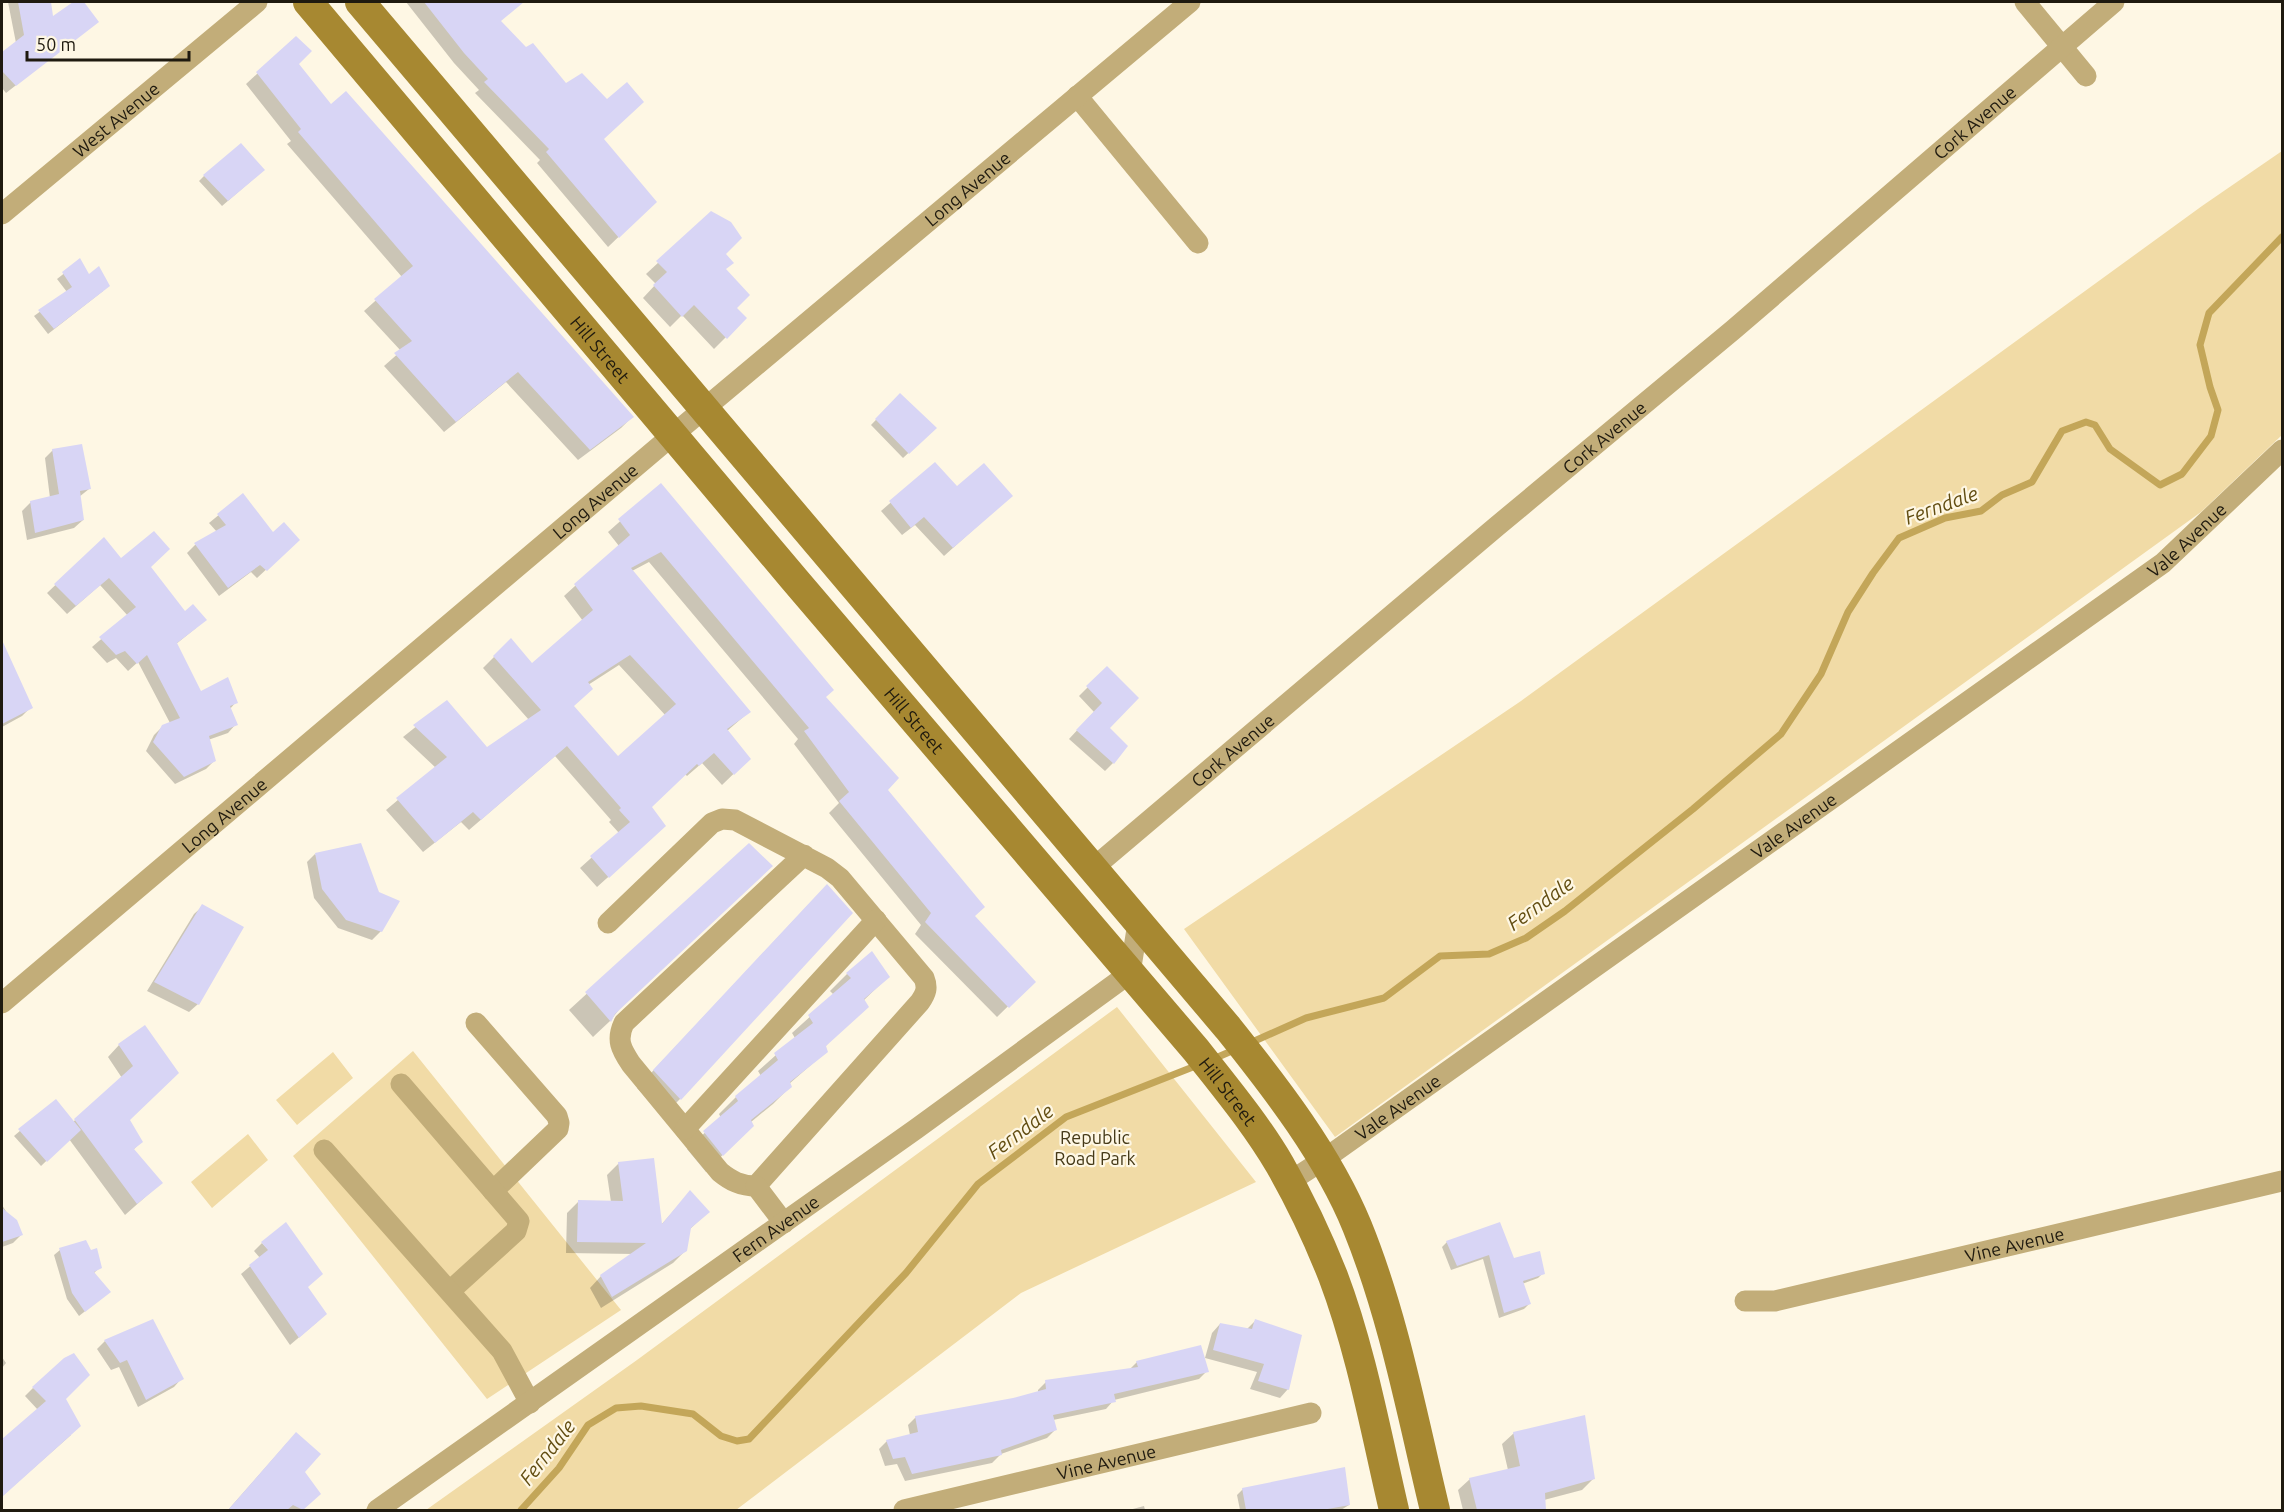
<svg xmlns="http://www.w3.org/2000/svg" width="2284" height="1512" font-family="Ubuntu,sans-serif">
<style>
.green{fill:#f1dba6}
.shadow{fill:#0003;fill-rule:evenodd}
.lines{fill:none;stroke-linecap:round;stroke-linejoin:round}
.stream{stroke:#c3a659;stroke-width:7}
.building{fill:#d8d5f5;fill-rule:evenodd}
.minor{stroke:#c2ad79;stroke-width:21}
.secondary{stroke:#a78831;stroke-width:30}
.labels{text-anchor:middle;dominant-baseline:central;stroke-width:4.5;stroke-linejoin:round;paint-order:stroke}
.street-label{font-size:18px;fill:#1f1a0f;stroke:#fef7e4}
.park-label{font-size:18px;fill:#453917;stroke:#fef7e4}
.water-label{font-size:20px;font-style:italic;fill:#624d11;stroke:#fef7e4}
</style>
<rect width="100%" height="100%" fill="#fef7e4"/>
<!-- green -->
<path class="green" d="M2282 151V435L2201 512 1335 1137 1184 929 1521 701 2202 206Z
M1117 1007 1256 1182 1021 1293 736 1510H426L637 1360Z
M413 1051 621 1310 487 1399 293 1156Z
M333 1052 353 1078 297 1125 276 1100Z
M248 1134 268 1160 212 1208 191 1182Z"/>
<!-- shadow -->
<path class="shadow" d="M8 2H49L52 18 76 2H82L97 22 6 93 2 88V54L16 43Z
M406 2H511L515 7 499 22 655 202 608 247 537 163 540 160 475 93 479 90 454 63Z
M297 63 331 106 632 417 621 428 578 460 506 382 444 432 384 366 401 351 364 311 402 277 287 144 291 141 246 84 258 73Z
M258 175 222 206 199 181 204 176Z
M712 213 735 308 745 318 714 349 682 315 670 327 643 298 656 284 646 274Z
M80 261 89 276 103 291 48 334 34 316 67 292 57 279Z
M900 395 935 428 903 458 871 425Z
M53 450 89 489 79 497 83 520 74 528 27 540 22 511 31 502 50 498 45 458Z
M935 464 956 488 1002 504 944 556 915 525 902 535 881 511Z
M661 485 824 698 974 917 1033 982 997 1017 915 934 921 925 829 813 839 803 794 744 798 739 649 562 632 571 749 712 727 731 749 759 722 785 702 763 687 776 685 774 650 807 653 837 597 887 580 868 619 833 609 822 611 820 555 756 469 830 461 822 423 852 386 810 436 768 403 737 447 702 487 749 529 720 483 668 511 640 531 665 583 621 564 596 619 546 608 532ZM619 665 666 716 618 758 573 706 588 685Z
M243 495 272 534 298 540 257 578 251 572 219 596 187 553 195 545 217 532 209 523Z
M104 539 121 560 149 567 196 628 176 644 200 693 236 702 230 709 236 724 228 733 208 740 215 760 206 769 175 784 146 751 154 735 163 726 170 723 138 662 128 671 116 658 107 663 92 647 128 616 100 585 67 614 47 593Z
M7 655 31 707 22 716 2 727V657Z
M1107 668 1108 729 1113 763 1105 771 1069 739 1094 712 1079 696Z
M749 845 610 1021 593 1037 569 1010Z
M315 854 381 931 372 940 338 928 314 898 307 862Z
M810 903 680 1099 663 1116 637 1088Z
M203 906 198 1004 189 1012 147 991 194 914Z
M847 974 889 976 863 1001 825 1047 827 1051 789 1084 790 1087 773 1104 751 1122 752 1125 706 1172 687 1149 721 1118 719 1114 736 1097 761 1076 758 1071 795 1038 792 1033 834 995 830 991Z
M144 1027 128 1120 141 1142 133 1150 161 1183 125 1215 69 1139 41 1166 14 1136 55 1101 73 1122 122 1078 108 1057 119 1045Z
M619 1163 661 1225 690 1192 708 1212 689 1230 685 1251 673 1263 601 1308 590 1288 601 1276 634 1254 566 1253 567 1213 579 1201 611 1202 607 1175Z
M2 1205 21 1235 13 1243 2 1247Z
M1447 1242 1513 1260 1543 1273 1538 1278 1522 1284 1529 1304 1524 1309 1499 1318 1483 1259 1451 1270 1442 1247Z
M262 1243 306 1288 317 1322 290 1345 241 1274 260 1258 254 1251Z
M60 1250 100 1267 93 1274 103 1297 79 1316 67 1299 54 1255Z
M1255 1321 1288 1389 1280 1398 1250 1389 1257 1372 1205 1358 1212 1333 1220 1324 1246 1330Z
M105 1341 182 1378 174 1387 138 1407 119 1367 111 1370 97 1349Z
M2 1357 6 1363 2 1368Z
M1137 1362 1207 1371 1199 1379 1114 1400 1106 1409 1053 1420 1055 1430 1047 1438 1001 1454 992 1463 905 1481 897 1464 885 1466 879 1449 887 1441 910 1435 908 1425 916 1417 1013 1400 1038 1393V1390L1046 1382 1129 1370Z
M33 1388 64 1399 71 1435 2 1496V1441L38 1410 25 1396Z
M1514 1433 1593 1479 1582 1490 1544 1500 1545 1510H1463L1458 1490 1470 1479 1508 1470 1502 1444Z
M287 1443 303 1472 319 1493 302 1510H228Z
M1243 1489 1349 1505 1341 1510H1240L1237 1495Z
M1144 1506 1145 1510H1129Z"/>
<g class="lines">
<!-- stream -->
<path class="stream" d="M1250 1043 1306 1018 1384 998 1440 956 1489 954 1526 938 1565 911 1693 809 1781 734 1821 674 1848 612 1873 573 1899 538 1945 518 1981 511 2002 495 2032 482 2062 431 2086 422 2095 425 2110 449 2160 485 2182 474 2211 436 2218 410 2210 387 2200 345 2209 313 2282 237
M1211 1060 1234 1050
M521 1510 559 1468 588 1425 616 1408 641 1406 693 1414 721 1436 737 1441 749 1439 906 1273 978 1184 1066 1117 1198 1065"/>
</g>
<!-- building -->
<path class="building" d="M18 2H51L53 16 73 2H84L99 22 16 86 2 71V52L24 35Z
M424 2H524L501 21 526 47 533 43 566 83 582 73 607 99 627 82 644 102 604 139 657 202 619 238 546 152 549 149 484 82 488 79 464 53Z
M296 36 312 51 299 64 331 104 346 91 634 417 590 450 518 372 456 422 394 353 412 341 374 299 413 266 298 132 301 129 256 72Z
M241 143 265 170 228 201 203 175Z
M711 211 731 222 742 238 726 254 734 263 726 269 750 295 737 308 747 318 727 339 694 305 682 317 653 285 667 272 656 261Z
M80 258 89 274 99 266 110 286 54 329 38 310 72 287 62 272Z
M900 393 937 428 909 454 875 419Z
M82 444 91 489 80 491 84 520 35 533 30 501 59 494 52 449Z
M935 462 957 486 984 463 1013 496 953 548 924 517 911 528 889 501Z
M661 483 834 690 826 697 899 778 888 790 985 907 975 916 1036 982 1009 1008 925 922 931 913 839 801 849 792 804 731 809 728 661 552 631 568 751 712 727 729 751 759 734 775 714 753 699 766 697 764 652 807 666 826 609 878 590 856 630 822 619 810 621 808 567 746 481 820 473 812 435 843 396 798 447 757 413 725 447 700 487 747 541 710 493 656 511 638 532 663 593 610 574 584 630 535 618 519ZM630 655 676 704 618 756 574 706 593 689 588 682Z
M243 493 273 532 284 522 300 540 267 571 260 565 228 588 194 543 226 525 217 514Z
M154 531 170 549 151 567 185 611 193 604 207 620 177 643 201 691 228 677 238 703 230 706 238 725 209 736 216 761 184 777 153 742 162 725 180 718 147 655 137 664 125 651 116 655 99 637 136 607 109 578 76 606 54 584 104 537 121 558Z
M2 640 33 708 2 724Z
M1107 666 1139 698 1110 728 1128 746 1114 764 1076 730 1102 703 1086 686Z
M361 843 379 892 400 901 382 932 346 920 322 889 315 853Z
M749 843 773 866 615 1014 611 1022 585 992Z
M827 884 853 913 681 1100 653 1070Z
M202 904 244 927 199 1005 154 982Z
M872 951 890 977 864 999 869 1007 826 1046 828 1052 790 1082 792 1087 751 1120 754 1126 723 1156 703 1131 738 1101 735 1096 778 1060 774 1053 813 1023 808 1015 851 978 846 973Z
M145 1025 179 1073 130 1120 143 1142 134 1149 163 1183 137 1204 74 1119 133 1066 118 1044Z
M56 1099 81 1130 47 1162 18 1129Z
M654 1158 662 1224 690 1190 710 1212 691 1228 687 1251 612 1297 600 1275 646 1243 577 1242 578 1200 623 1201 618 1162Z
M2 1208 17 1220 23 1235 2 1242Z
M286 1222 323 1274 308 1287 327 1314 299 1338 249 1265 268 1250 261 1242Z
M1500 1222 1514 1258 1540 1251 1545 1274 1523 1281 1531 1304 1504 1313 1489 1255 1457 1266 1446 1241Z
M86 1240 91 1250 97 1248 102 1268 94 1272 111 1292 85 1312 72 1293 59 1248Z
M153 1319 184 1379 146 1400 127 1360 120 1363 104 1340Z
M1255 1319 1302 1335 1289 1390 1258 1381 1264 1364 1213 1350 1220 1323 1252 1329Z
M1201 1345 1209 1372 1114 1394 1116 1402 1053 1415 1057 1430 1001 1450 1002 1455 912 1474 905 1457 893 1459 886 1440 918 1432 915 1416 1013 1398 1046 1389 1045 1380 1138 1367 1136 1361Z
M74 1353 90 1375 66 1399 81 1426 2 1497V1439L46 1401 32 1387 64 1358Z
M1585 1415 1595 1479 1545 1493 1546 1510H1477L1469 1478 1520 1466 1513 1432Z
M296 1432 321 1454 305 1472 321 1494 303 1510 293 1505 287 1510H228Z
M1345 1467 1350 1505 1322 1510H1246L1242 1488Z"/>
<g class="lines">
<!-- minor -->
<g class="minor">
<path d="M2025 2 2086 76"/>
<path d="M1077 96 1198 243"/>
<path id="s1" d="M2 214 257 2"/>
<path id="s2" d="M1092 869 1496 527 1733 330 2114 2"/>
<path d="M608 923 712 823 722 819 735 820 827 868 840 878 924 978C928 988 926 993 920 1002L756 1186C741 1186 731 1181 720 1172L631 1064C621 1049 616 1040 624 1023L804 855"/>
<path id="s3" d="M2 1003 674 434 1190 2"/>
<path d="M476 1023 557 1116 559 1123 558 1129 493 1191"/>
<path d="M401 1084 519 1221 516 1231 450 1291"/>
<path d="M685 1129 876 920"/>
<path d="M324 1150 502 1351 530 1403"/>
<path id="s4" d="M1289 1182 1323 1160 2163 563 2282 450"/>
<path d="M756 1186 784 1223"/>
<path id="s5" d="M1745 1301H1775L2282 1181"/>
<path id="s6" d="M377 1510 916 1129 1130 973 1138 923"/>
<path id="s7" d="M904 1510 1311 1413"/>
</g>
<!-- secondary -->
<g class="secondary">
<path id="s8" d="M308 2 794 579 1196 1050C1225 1087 1256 1124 1280 1165 1300 1200 1318 1238 1333 1276 1361 1350 1376 1433 1394 1510"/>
<path d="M360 2 1228 1028C1276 1088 1328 1155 1357 1226 1394 1317 1412 1415 1435 1510"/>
</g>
</g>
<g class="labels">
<!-- street labels -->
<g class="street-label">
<text stroke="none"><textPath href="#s1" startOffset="148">West Avenue</textPath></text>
<text stroke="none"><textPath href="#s2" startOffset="1156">Cork Avenue</textPath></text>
<text stroke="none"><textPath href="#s3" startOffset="1263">Long Avenue</textPath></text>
<text stroke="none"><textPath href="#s8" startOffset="454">Hill Street</textPath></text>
<text stroke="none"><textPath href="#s2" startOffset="670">Cork Avenue</textPath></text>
<text stroke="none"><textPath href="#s3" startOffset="777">Long Avenue</textPath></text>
<text stroke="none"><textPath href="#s4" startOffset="1104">Vale Avenue</textPath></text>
<text stroke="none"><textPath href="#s8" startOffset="940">Hill Street</textPath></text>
<text stroke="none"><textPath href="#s2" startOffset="184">Cork Avenue</textPath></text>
<text stroke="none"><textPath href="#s3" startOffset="291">Long Avenue</textPath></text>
<text stroke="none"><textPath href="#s4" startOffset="618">Vale Avenue</textPath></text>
<text stroke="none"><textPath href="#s8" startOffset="1426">Hill Street</textPath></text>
<text stroke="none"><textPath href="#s4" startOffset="132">Vale Avenue</textPath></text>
<text stroke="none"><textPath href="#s6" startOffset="488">Fern Avenue</textPath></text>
<text stroke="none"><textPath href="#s5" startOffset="276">Vine Avenue</textPath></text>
<text stroke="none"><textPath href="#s7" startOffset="208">Vine Avenue</textPath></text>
</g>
<!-- park labels -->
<g class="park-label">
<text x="1095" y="1137">Republic<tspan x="1095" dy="21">Road Park</tspan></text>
</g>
<!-- water labels -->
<g class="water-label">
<text transform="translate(1941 505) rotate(-20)">Ferndale</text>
<text transform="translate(1540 903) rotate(-36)">Ferndale</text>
<text transform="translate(1020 1131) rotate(-37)">Ferndale</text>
<text transform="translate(547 1452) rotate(-52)">Ferndale</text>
</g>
</g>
<!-- border -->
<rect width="2284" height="1512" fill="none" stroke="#1f1a0f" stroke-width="6"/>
<!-- scale -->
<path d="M27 51v9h162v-9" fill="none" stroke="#1f1a0f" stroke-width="3"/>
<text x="36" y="51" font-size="18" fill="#1f1a0f" stroke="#fef7e4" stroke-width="4.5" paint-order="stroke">50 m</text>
</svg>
